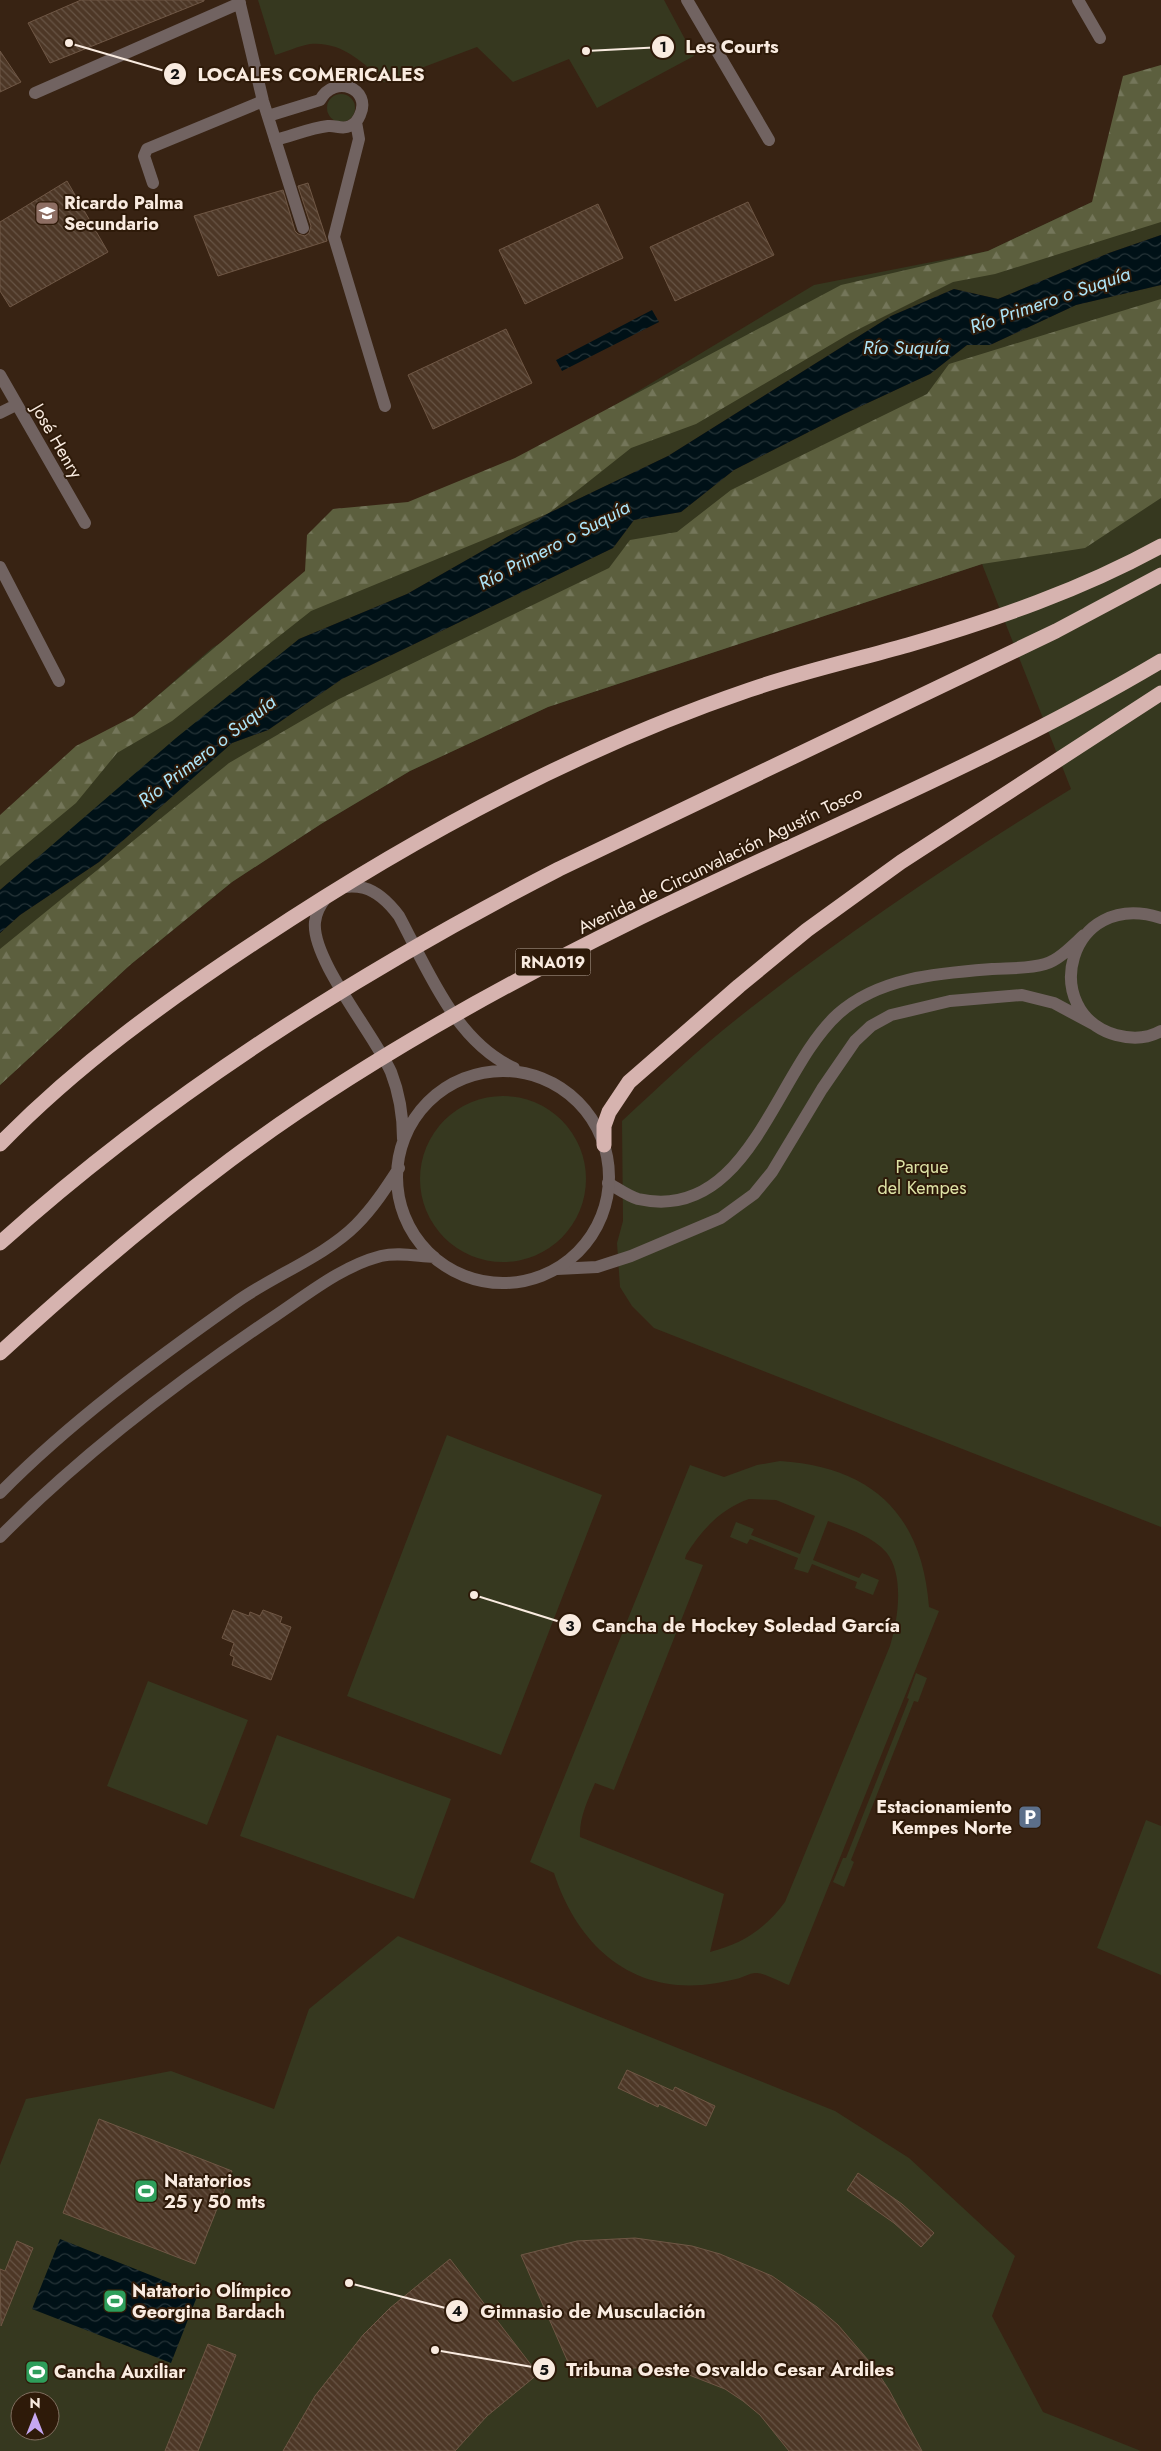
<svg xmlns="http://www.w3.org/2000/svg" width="1161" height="2451" font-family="Jost,sans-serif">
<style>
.green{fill:#36381f;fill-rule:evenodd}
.forest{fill:url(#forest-firs)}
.water{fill:url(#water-waves)}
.building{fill:url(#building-back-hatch);stroke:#6f5745}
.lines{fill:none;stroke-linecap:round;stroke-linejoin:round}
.minor{stroke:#716361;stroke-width:12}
.tertiary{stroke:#716361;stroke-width:12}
.motorway{stroke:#d6b3af;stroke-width:15}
.motorway-bridge{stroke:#d6b3af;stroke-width:15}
.labels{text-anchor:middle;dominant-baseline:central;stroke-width:4;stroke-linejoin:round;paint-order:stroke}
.shield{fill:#2e1a09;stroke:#bcaca0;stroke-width:1}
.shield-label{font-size:16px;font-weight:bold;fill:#f9ebe0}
.poi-label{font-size:18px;font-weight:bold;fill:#f9ebe0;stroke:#2e1a09;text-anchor:start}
.street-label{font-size:18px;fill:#f9ebe0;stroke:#2e1a09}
.park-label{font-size:18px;fill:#dee3a6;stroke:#2e1a09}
.water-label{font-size:19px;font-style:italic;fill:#ade5f9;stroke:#2e1a09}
.leader{fill:none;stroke:#f9ebe0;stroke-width:2}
.callout-dot{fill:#f9ebe0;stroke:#2e1a09;stroke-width:2}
.mark-label{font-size:15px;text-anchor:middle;font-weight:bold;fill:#111}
.callout-label{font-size:19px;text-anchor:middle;font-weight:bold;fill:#f9ebe0;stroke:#2e1a09;stroke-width:4;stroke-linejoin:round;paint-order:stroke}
</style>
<defs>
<pattern id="forest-firs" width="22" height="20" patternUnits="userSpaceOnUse" patternTransform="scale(1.25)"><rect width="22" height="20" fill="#5c5f3e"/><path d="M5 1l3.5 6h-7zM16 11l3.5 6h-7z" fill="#74765a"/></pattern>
<pattern id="water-waves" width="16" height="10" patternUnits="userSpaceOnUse" patternTransform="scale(1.25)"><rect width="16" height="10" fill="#001117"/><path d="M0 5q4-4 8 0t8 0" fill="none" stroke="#263438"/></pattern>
<pattern id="building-back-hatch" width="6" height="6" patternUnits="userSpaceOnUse" patternTransform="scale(1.25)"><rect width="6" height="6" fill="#4d3726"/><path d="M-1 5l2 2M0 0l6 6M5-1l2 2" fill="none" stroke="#675445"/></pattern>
</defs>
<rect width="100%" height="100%" fill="#382313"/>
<!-- green -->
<path class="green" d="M258 0H664L694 56 597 108 569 59 513 82 477 47 384 82C363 62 341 41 310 44 298 46 286 52 275 55Z
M327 108a14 14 0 1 1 28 0a14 14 0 1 1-28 0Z
M1161 145V235L1109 253 998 299 954 289 891 316 668 456 549 513 407 594 299 639 0 890V834L212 648 814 285 988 251 1092 202Z
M1161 285V1527L654 1328 632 1306 620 1287 617 1243 623 1221 622 1121C660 1086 697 1050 738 1018 844 934 957 859 1071 789L982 564 548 707 410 771 321 824 232 882 130 965 0 1085V933L20 915 99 862 232 743 268 730 342 679 613 548 634 520 681 512 734 470 844 414 930 374 967 345H990L1076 305Z
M420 1179a83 83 0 1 1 166 0a83 83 0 1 1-166 0Z
M447 1435 602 1495 501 1755 347 1696Z
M780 1461C872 1467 922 1514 929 1607L939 1611 789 1985C780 1982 767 1974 757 1973 751 1972 742 1978 736 1979 724 1982 713 1984 702 1985 626 1991 576 1941 554 1873L530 1862 690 1465 724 1477 757 1465ZM749 1499 776 1500 815 1516 800 1554 751 1535 754 1529 736 1522 730 1537 747 1544 750 1539 798 1558 794 1569 808 1573 812 1564 857 1582 855 1588 873 1595 879 1580 862 1573 859 1578 813 1560 828 1521C847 1528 872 1536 886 1552 905 1575 898 1620 890 1646L785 1902C765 1929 742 1944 710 1952L724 1894 580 1837C579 1818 588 1800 595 1783L614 1790 703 1565 685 1559 686 1555C702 1529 721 1509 749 1499Z
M916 1673 927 1678 918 1702 914 1701 851 1860 854 1862 844 1887 833 1882 843 1858H846L909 1699 907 1698Z
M148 1681 248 1720 207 1825 107 1786Z
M277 1735 451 1799 414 1899 240 1836Z
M1146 1820 1161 1826V1975L1097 1948Z
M398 1936 835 2111 909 2158 1015 2256 992 2316 1043 2412 1141 2451H0V2165L26 2099 171 2071 274 2109 309 2009ZM20 2401H50V2431H20Z"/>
<!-- forest -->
<path class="forest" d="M1161 65V222L995 274 953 282 849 334 696 424 631 448 549 513 311 611 172 721 117 753 76 803 0 866V815L76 746 134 716 305 571 307 535 333 509 408 502 515 458 841 285 988 251 1092 202 1123 76Z
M1161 299V498L1085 548 982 564 548 707 410 771 321 824 232 882 130 965 0 1085V949L229 763 339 699 609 568 630 540 677 532 731 490 927 394 949 364Z"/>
<!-- water -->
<path class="water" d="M1161 235V285L1076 305 990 345H967L930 374 844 414 734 470 681 512 634 520 613 548 342 679 268 730 232 743 99 862 20 915 0 933V890L176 738 299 639 407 594 549 513 668 456 891 316 954 289 998 299 1109 253Z
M652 310 659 322 562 371 556 360Z
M60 2239 198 2294 171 2363 32 2309Z"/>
<!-- building -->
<path class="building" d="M81 0H204V1L50 63 28 23Z
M0 51 21 82 0 92Z
M67 181 108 252 10 307 0 291V222Z
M308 183 327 241 218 276 194 216 283 190 295 231 298 234 305 236 309 233 311 226 298 186Z
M748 202 774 255 675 301 650 247Z
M598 204 623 258 525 304 499 250Z
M506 329 532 383 433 429 408 375Z
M233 1610 249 1616 250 1612 260 1616 263 1610 282 1617 280 1623 291 1627 271 1680 232 1665 234 1657 230 1655 234 1643 222 1638Z
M627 2070 673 2091 675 2087 715 2106 706 2126 659 2104 658 2107 618 2088Z
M99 2119 232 2171 195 2264 63 2213Z
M858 2173 902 2204 934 2233 921 2247 894 2223 847 2190Z
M635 2238 692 2246 720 2254 772 2276 817 2307 838 2325 874 2367 889 2390 922 2451H789L760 2415 743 2401 725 2389 684 2373 662 2368H618L575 2378 521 2255 577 2241Z
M17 2241 33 2248 1 2326 0 2269 5 2271Z
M450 2259 538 2374 487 2416 455 2451H283L315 2396 363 2335 390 2308Z
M208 2344 236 2355 198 2451H165Z"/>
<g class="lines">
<!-- minor -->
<path class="minor" d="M239 0 263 101 303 228
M687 0 769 140
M1078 0 1100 38
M35 93 240 3
M268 116 320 100C335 73 372 89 360 115 358 120 355 124 350 126 342 130 336 125 328 126 310 128 292 136 275 140
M356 122 359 139 334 237 385 406
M153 183 144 156 147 149 263 101
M0 375 85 523
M0 413 16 405
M0 567 59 681
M1161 918C1067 888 1038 1013 1116 1035 1131 1039 1147 1039 1161 1031
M608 1183C617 1188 628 1196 638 1199 749 1224 775 1071 838 1014 879 977 940 973 992 969 1009 968 1028 969 1045 964 1059 960 1073 945 1084 935
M557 1269 597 1267 631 1256 721 1218 754 1194 772 1172 822 1089 855 1041 871 1026 891 1015 950 1001 1022 995 1054 1003 1095 1025"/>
<!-- tertiary -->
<path class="tertiary" d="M397 1177a106 106 0 1 1 212 0a106 106 0 1 1-212 0Z
M403 1139C403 1115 400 1095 391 1072 374 1034 311 959 315 922 316 913 321 904 326 898 335 887 350 885 364 888 379 892 390 904 399 916 428 970 455 1041 514 1068
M0 1493C70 1422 153 1361 235 1303 272 1276 324 1257 356 1225 373 1208 386 1188 399 1168
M0 1537C83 1453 178 1381 275 1316 308 1294 342 1266 381 1256 398 1252 416 1256 434 1257"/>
<!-- motorway -->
<path class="motorway" d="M0 1144C78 1064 167 1000 260 939 412 838 576 749 749 690 801 672 855 660 908 645 996 619 1081 590 1161 546
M604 1145V1126L609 1112 629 1082 739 986 807 930 901 862 1161 693"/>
<!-- motorway-bridge -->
<path class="motorway-bridge" d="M0 1243C168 1092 359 972 559 869L1056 631 1161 575
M0 1353C74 1285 150 1220 230 1160 353 1068 491 991 629 923 806 836 991 762 1161 661"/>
</g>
<!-- icons -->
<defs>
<g id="school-square" transform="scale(1.25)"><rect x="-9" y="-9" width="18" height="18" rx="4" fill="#8d6e63" stroke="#2e1a09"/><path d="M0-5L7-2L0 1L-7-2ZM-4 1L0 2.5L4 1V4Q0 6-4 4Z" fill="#fff"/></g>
<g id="parking-square" transform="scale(1.25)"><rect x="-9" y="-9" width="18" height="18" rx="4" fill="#5c6f8a" stroke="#2e1a09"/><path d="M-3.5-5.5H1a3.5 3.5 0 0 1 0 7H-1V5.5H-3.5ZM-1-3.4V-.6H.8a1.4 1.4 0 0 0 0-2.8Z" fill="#fff"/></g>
<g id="stadium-square" transform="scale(1.25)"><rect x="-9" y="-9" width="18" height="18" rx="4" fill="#2e9e5b" stroke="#2e1a09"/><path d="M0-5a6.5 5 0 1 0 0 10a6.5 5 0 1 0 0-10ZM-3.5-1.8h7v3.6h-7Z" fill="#fff"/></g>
</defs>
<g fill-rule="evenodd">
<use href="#school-square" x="47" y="213"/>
<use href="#parking-square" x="1030" y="1817"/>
<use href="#stadium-square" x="146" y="2191"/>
<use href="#stadium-square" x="115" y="2301"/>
<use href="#stadium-square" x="37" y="2372"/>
</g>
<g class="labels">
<!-- shield labels -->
<rect class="shield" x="515.5" y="948.5" width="75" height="27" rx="4"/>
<g class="shield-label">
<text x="553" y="962">RNA019</text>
</g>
<!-- poi labels -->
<g class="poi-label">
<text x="64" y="203">Ricardo Palma<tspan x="64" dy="21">Secundario</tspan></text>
<text x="1012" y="1807" text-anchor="end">Estacionamiento<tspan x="1012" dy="21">Kempes Norte</tspan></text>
<text x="164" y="2181">Natatorios<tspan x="164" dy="21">25 y 50 mts</tspan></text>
<text x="132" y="2291">Natatorio Olímpico<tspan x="132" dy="21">Georgina Bardach</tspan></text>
<text x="54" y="2372">Cancha Auxiliar</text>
</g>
<!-- street labels -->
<g class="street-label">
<text transform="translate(57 441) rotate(60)">José Henry</text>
<text transform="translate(720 860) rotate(-26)">Avenida de Circunvalación Agustín Tosco</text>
</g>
<!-- park labels -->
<g class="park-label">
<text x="922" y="1167">Parque<tspan x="922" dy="21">del Kempes</tspan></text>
</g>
<!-- water labels -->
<g class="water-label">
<text transform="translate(1050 300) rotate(-19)">Río Primero o Suquía</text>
<text x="906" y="347">Río Suquía</text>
<text transform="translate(554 545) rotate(-28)">Río Primero o Suquía</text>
<text transform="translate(207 751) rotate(-38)">Río Primero o Suquía</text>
</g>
</g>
<!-- callouts -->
<path class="leader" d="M586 51L663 47M69 43L175 74M474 1595L570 1625M349 2283L457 2311M435 2350L544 2369"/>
<g class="callout-dot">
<circle cx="586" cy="51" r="5"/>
<circle cx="69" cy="43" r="5"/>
<circle cx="474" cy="1595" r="5"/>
<circle cx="349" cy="2283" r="5"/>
<circle cx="435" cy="2350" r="5"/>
<circle cx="663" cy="47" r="12"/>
<circle cx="175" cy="74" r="12"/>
<circle cx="570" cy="1625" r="12"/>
<circle cx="457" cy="2311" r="12"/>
<circle cx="544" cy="2369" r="12"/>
</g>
<g class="mark-label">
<text x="663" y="52">1</text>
<text x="175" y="79">2</text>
<text x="570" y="1631">3</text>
<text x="457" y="2316">4</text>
<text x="544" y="2375">5</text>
</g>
<g class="callout-label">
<text x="732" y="53">Les Courts</text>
<text x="311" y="81">LOCALES COMERICALES</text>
<text x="746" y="1632">Cancha de Hockey Soledad García</text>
<text x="593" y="2318">Gimnasio de Musculación</text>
<text x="730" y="2376">Tribuna Oeste Osvaldo Cesar Ardiles</text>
</g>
<!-- north arrow -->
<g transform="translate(35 2416)"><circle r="24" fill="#2e1a09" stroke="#7f6e5f"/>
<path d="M0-4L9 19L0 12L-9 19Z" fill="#c5a7f1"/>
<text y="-8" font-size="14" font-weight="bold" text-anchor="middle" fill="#f9ebe0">N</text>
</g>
</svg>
